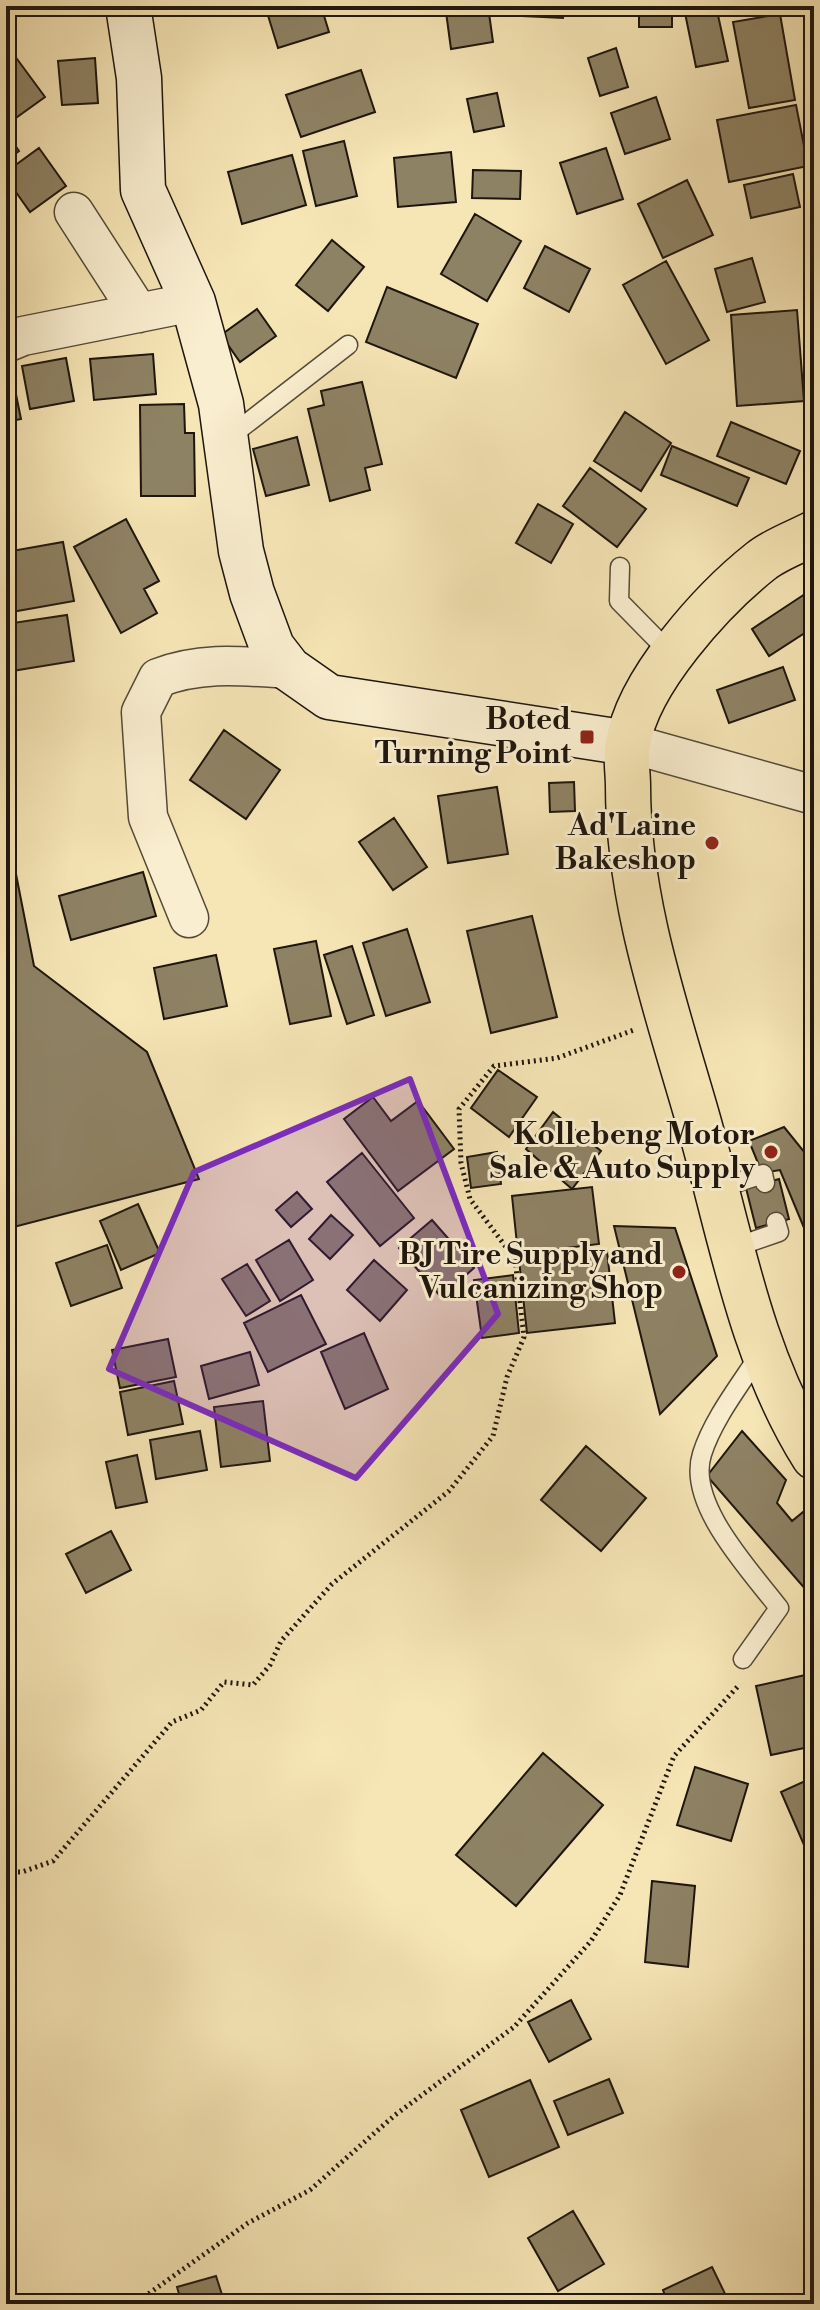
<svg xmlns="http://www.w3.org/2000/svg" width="820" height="2310" font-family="'Libre Bodoni',serif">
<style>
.building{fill:#8e8264;stroke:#1e160d;stroke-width:2}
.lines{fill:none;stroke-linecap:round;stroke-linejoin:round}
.lane-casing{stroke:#544a37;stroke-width:21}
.street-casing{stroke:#544a37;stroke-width:41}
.secondary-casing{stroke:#1e160d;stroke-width:47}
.highway-casing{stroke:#1e160d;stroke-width:47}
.path{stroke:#1e160d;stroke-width:5;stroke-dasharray:2 4;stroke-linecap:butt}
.lane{stroke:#f9eecf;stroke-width:18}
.street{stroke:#f9eecf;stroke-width:38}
.secondary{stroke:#f9eecf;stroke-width:44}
.highway{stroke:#f6e5b5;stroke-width:44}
.marked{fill:#7b2cbf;fill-opacity:0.2;stroke:#7b2cbf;stroke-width:6;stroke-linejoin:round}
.poi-dot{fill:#8f2418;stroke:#f9eecf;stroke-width:3}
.labels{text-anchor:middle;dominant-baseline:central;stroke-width:6;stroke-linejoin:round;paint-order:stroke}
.poi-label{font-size:30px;font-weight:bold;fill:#1e160d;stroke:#f9eecf;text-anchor:end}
</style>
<rect width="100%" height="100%" fill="#f6e5b5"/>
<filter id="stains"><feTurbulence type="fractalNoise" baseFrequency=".0025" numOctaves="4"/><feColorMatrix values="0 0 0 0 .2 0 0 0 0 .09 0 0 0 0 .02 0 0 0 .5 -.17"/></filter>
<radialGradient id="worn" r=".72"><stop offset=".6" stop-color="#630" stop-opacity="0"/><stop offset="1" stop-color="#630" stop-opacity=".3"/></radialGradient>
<!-- building -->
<path class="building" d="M275 6H321L329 32 278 48 266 9Z
M488 6 493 42 451 49 446 12Z
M524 6H564L563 18 523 16Z
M639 6H672V27H639Z
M716 6 728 61 696 67 685 13Z
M780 14 795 100 749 108 733 22Z
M6 44 45 97 6 125Z
M616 48 628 87 600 96 588 58Z
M95 58 98 103 62 105 58 61Z
M361 70 375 112 301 137 286 95Z
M497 93 504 126 474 132 467 99Z
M656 97 670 139 625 154 611 113Z
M796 105 808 166 729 182 717 120Z
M6 132 19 151 6 161Z
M344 141 357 196 316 206 303 151Z
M39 148 66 186 30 212 6 178V172Z
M606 148 623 199 577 214 560 163Z
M451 152 456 202 398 207 394 158Z
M292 155 306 205 242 224 228 172Z
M473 170 521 171 520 199 472 198Z
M793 174 800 207 751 218 744 185Z
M687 180 713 235 663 258 638 204Z
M475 214 521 241 487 301 441 274Z
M332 240 364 267 328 311 296 285Z
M545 246 590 269 569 312 524 288Z
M752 258 765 302 727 312 715 269Z
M666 261 709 340 666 364 623 285Z
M814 262V317L808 318 804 263Z
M387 287 478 324 456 378 366 342Z
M257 309 276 336 240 362 221 335Z
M797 310 804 401 737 406 731 315Z
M153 354 156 394 94 400 90 359Z
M66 358 74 401 30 409 22 366Z
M10 365 21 419 6 422V366Z
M362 382 382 464 365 468 370 490 330 501 308 409 324 405 321 391Z
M184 404 185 433H194L195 496H141L140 405Z
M625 412 671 443 641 491 594 461Z
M731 422 800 451 786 484 717 456Z
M297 437 309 485 266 496 253 449Z
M672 446 749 478 737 506 661 475Z
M590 468 646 509 617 547 563 506Z
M538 504 573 524 551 563 516 543Z
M126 519 159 581 144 589 157 613 121 633 74 547Z
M63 542 74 601 6 613V552Z
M814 588V627L769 656 752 629Z
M67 615 74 661 6 672V624Z
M783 667 795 700 729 723 717 690Z
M224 730 280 770 246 819 190 780Z
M574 782 575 811 550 812 549 783Z
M497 787 508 854 448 863 438 796Z
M394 818 427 867 393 890 359 842Z
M6 823 34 966 147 1052 199 1179 6 1229Z
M143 872 156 916 71 940 59 896Z
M532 916 557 1017 491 1033 467 931Z
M407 929 430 1002 386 1016 363 943Z
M316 941 331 1016 290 1024 274 949Z
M352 946 374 1015 347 1024 324 955Z
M216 955 227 1006 164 1019 154 968Z
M498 1070 537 1097 509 1137 471 1108Z
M373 1097 391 1121 418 1101 454 1149 398 1191 344 1119Z
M553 1112 601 1151 572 1189 526 1149Z
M784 1127 814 1164V1231L807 1235 780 1170 762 1173 749 1141Z
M497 1152 501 1184 471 1188 467 1157Z
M362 1153 414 1218 380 1246 327 1182Z
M779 1179 789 1219 756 1228 746 1188Z
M592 1187 599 1244 518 1254 512 1196Z
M297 1192 312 1209 291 1227 276 1210Z
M138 1204 160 1253 121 1270 100 1221Z
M331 1215 353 1235 330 1259 309 1239Z
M432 1220 474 1268 441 1297 399 1248Z
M614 1226 675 1228 717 1356 660 1414Z
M289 1240 313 1280 280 1301 256 1260Z
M107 1245 122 1288 71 1306 56 1263Z
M607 1251 615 1323 527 1333 519 1260Z
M374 1260 407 1290 380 1321 347 1290Z
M247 1264 270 1301 246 1316 222 1279Z
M513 1275 519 1333 482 1338 474 1280Z
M301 1295 326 1344 268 1372 244 1323Z
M364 1333 388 1389 345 1409 321 1352Z
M168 1339 176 1377 120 1388 112 1350Z
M250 1352 259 1385 209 1399 201 1366Z
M174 1381 183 1424 128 1435 120 1392Z
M263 1401 270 1461 221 1467 214 1407Z
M200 1431 207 1470 156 1479 150 1440Z
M742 1431 786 1480 777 1503 792 1521 808 1508 814 1515V1599L707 1476Z
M586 1446 646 1498 601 1551 541 1500Z
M137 1455 147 1502 116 1508 106 1462Z
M111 1531 131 1570 86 1593 66 1554Z
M814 1673V1746L771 1755 756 1686Z
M543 1753 603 1805 516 1906 456 1855Z
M695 1767 748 1784 731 1841 677 1825Z
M814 1777V1841L804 1845 781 1792Z
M652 1881 695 1886 688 1967 645 1962Z
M571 2000 591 2039 549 2062 528 2022Z
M609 2079 623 2113 568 2135 554 2101Z
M530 2080 559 2147 489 2177 461 2110Z
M573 2211 604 2264 558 2291 528 2238Z
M712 2267 730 2304H668L663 2290Z
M216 2276 225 2304H182L177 2287Z"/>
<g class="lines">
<!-- lane casing -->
<g class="lane-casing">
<path id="lane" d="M228 438 348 345
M620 567 619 601 672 655
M717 1189 763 1174 765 1183
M733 1248 779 1232 776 1222
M743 1659 779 1608C751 1571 686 1504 702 1454 713 1419 740 1385 760 1354"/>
</g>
<!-- street casing -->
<g class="street-casing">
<path id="street" d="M74 212 139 313
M6 343 23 336 193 302
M628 743 814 795
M189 918 148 817 141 712 158 678C201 661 243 666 289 669"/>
</g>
<!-- secondary casing -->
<g class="secondary-casing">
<path id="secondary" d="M128 6 139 78 143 190 193 302 221 404 241 551 252 593 272 647 289 669 329 697 628 743"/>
</g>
<!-- highway casing -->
<g class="highway-casing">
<path id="highway" d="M814 533C797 542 776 549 761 561 713 599 637 682 628 744 625 757 628 772 628 786 628 900 666 1008 697 1116 730 1231 749 1354 814 1457"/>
</g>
<!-- path -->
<path class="path" d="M6 1872H22L53 1861 172 1722 201 1710 224 1682 253 1685 270 1665 281 1641 332 1584 449 1491 493 1436 507 1377 524 1337 515 1259 470 1199 461 1163 459 1109 494 1066 557 1058 634 1030
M134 2304 248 2223 310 2190 395 2115 514 2027 591 1941 620 1895 674 1756 740 1684"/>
<!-- lane -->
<use href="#lane" class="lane"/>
<!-- street -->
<use href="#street" class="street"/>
<!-- secondary -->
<use href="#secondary" class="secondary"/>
<!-- highway -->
<use href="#highway" class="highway"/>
</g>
<!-- marked area -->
<path class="marked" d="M410 1079 498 1314 356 1478 109 1369 194 1172Z"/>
<!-- markers -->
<g class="poi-dot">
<rect x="579" y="729" width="16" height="16" rx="4"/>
<circle cx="712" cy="843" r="8"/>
<circle cx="771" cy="1152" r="8"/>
<circle cx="679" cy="1272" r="8"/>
</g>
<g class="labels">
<!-- poi labels -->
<g class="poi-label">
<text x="571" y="720">Boted<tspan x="571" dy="34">Turning Point</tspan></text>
<text x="696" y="826">Ad'Laine<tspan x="696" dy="34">Bakeshop</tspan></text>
<text x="755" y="1135">Kollebeng Motor<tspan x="755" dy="34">Sale &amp; Auto Supply</tspan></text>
<text x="663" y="1255">BJ Tire Supply and<tspan x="663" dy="34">Vulcanizing Shop</tspan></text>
</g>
</g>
<!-- margin -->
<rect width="820" height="2310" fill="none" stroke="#f6e5b5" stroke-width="32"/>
<rect x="8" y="8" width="804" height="2294" fill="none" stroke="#1e160d" stroke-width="4"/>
<rect x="16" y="16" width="788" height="2278" fill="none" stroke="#1e160d" stroke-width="2"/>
<rect width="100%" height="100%" filter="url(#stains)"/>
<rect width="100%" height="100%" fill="url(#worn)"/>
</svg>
